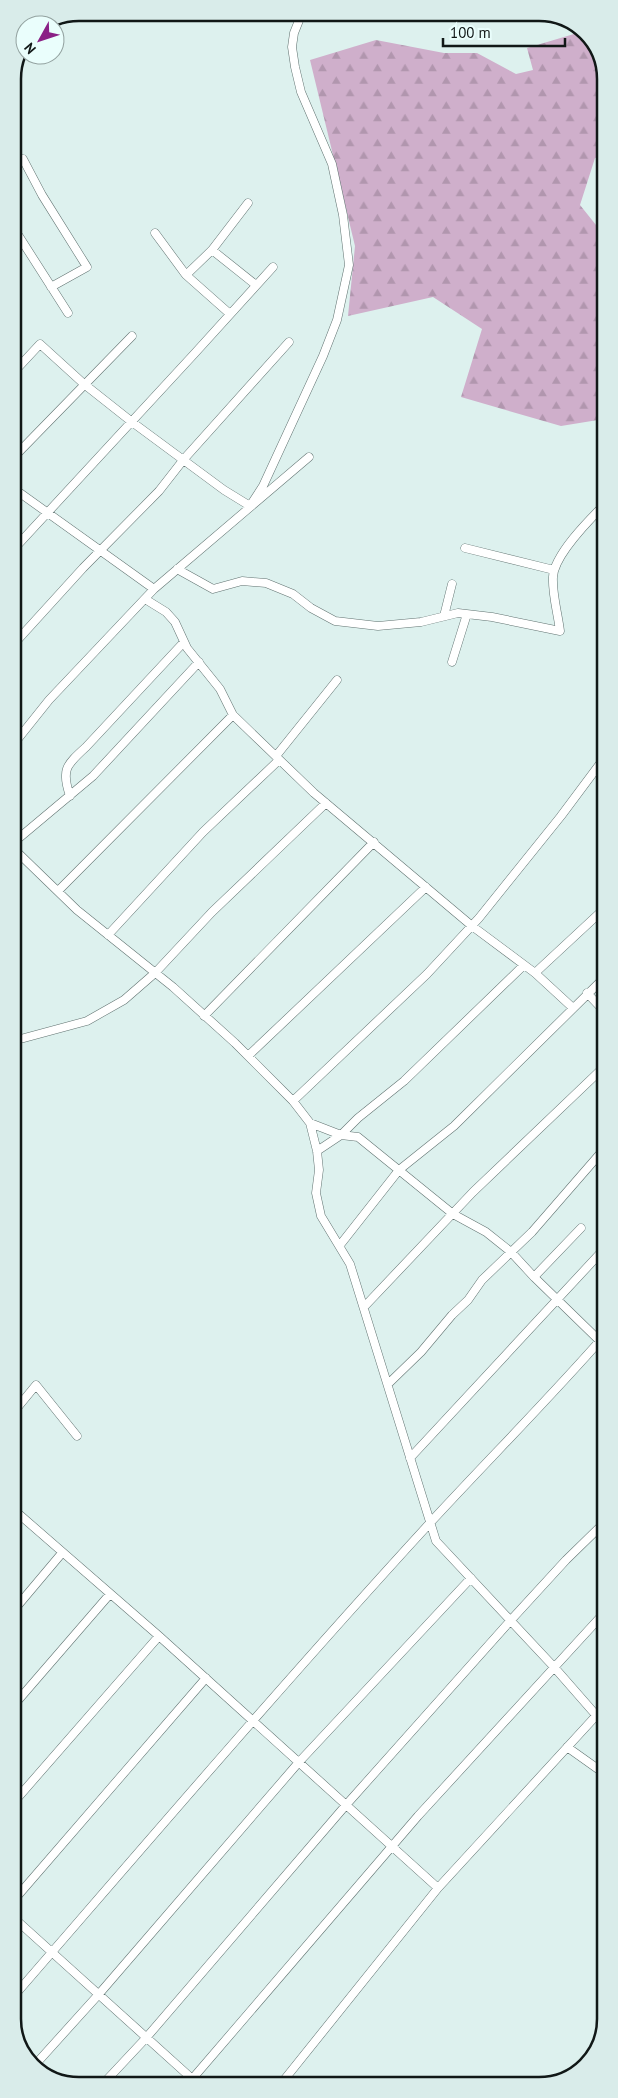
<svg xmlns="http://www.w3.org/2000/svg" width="618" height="2098" font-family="'PT Sans',sans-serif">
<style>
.forest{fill:url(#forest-firs)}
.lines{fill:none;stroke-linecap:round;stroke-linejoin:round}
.minor-casing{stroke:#617371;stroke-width:9}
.minor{stroke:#fff;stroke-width:8}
.rim{fill:none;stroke:#111817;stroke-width:2.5}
</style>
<defs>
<pattern id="forest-firs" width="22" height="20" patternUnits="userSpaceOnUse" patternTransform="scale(1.25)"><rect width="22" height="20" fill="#cfafcb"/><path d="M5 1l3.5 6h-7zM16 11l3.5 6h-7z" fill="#b196ae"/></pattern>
</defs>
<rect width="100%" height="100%" fill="#ddf1ee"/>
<!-- forest -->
<path class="forest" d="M584 31 604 66V156L595 158 580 205 604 235V419L561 426 461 397 482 329 433 297 348 316 355 246 310 60 376 40 444 53H477L516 74 533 70 527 48Z"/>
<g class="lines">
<!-- minor casing -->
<g class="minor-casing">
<path id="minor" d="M23 159 42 195 87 267 51 287
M13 227 68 313
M155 233 186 275 230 314
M212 250 256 285
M186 275 212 250 248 203
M13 373 40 344 84 384 132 422 224 490 250 506 263 486 323 356 337 320 349 265 343 215 332 164 301 92 295 67 292 47 294 33 302 13
M13 458 132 336
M13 488 154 589
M465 548 554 570
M13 550 195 353 273 267
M177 569 213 589 242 581 266 583 293 594 311 608 335 621 378 626 421 622 458 613 492 617 560 631C558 614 552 594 553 577 554 555 589 520 604 505
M145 599 166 612 175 622 187 648 220 689 233 715 314 793 472 926 535 973 573 1008
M444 616 452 584
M13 645 83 568 159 491 184 459 289 342
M452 662 467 614
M13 745 49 700 154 589 309 457
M276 756 337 680
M70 796C61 770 66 765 86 747L184 642
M13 843 93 776 199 662
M13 848 77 910 173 987 235 1043 293 1101 310 1123 317 1151 319 1170 316 1193 321 1216 350 1264 436 1541 554 1667 596 1715
M58 891 233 715
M108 935 203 832 279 760
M535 973 605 908
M587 993 605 1012
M204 1016 374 842
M13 1041 87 1021 124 1000 155 973 212 912 326 803
M248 1056 426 887
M293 1101 427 974 479 918 561 816 605 757
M310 1123 341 1135 358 1118 404 1081 524 965
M317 1151 341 1135 358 1137 453 1214 486 1232 511 1252 534 1277 605 1346
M340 1245 399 1170 454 1126 605 977
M534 1277 581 1228
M364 1307 473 1192 605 1066
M388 1384 421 1352 452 1315 468 1300 482 1280 532 1232 605 1148
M13 1413 36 1385 77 1436
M410 1458 605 1248
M13 1509 159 1636 438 1888
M14 1610 62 1553
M14 1705 110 1594
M567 1747 605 1774
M14 1802 159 1636
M14 1900 206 1678
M14 1918 199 2085
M14 1996C151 1838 287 1679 429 1524 487 1461 548 1400 605 1335
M34 2066 99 1994 299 1762 471 1578
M102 2085 146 2038 346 1805 511 1620 566 1560 605 1522
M187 2085 418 1816 605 1612
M280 2085 438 1888 605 1706"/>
</g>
<!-- minor -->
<use href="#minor" class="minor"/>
</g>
<!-- crop -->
<path d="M0 0H618V2098H0ZM79 21H539A58 58 0 0 1 597 79V2019A58 58 0 0 1 539 2077H79A58 58 0 0 1 21 2019V79A58 58 0 0 1 79 21Z" fill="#d9ecea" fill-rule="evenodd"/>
<path class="rim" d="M79 21H539A58 58 0 0 1 597 79V2019A58 58 0 0 1 539 2077H79A58 58 0 0 1 21 2019V79A58 58 0 0 1 79 21Z"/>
<!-- north arrow -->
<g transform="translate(40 40) rotate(230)"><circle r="24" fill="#eafefc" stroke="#93a2a0"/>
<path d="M0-4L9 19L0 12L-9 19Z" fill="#8a2186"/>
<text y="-8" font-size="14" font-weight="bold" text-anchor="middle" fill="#111817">N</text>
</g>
<!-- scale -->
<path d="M443 38v8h122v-8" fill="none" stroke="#111817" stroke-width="2.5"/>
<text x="450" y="38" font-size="15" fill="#111817" stroke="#eafefc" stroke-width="4" paint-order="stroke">100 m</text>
</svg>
